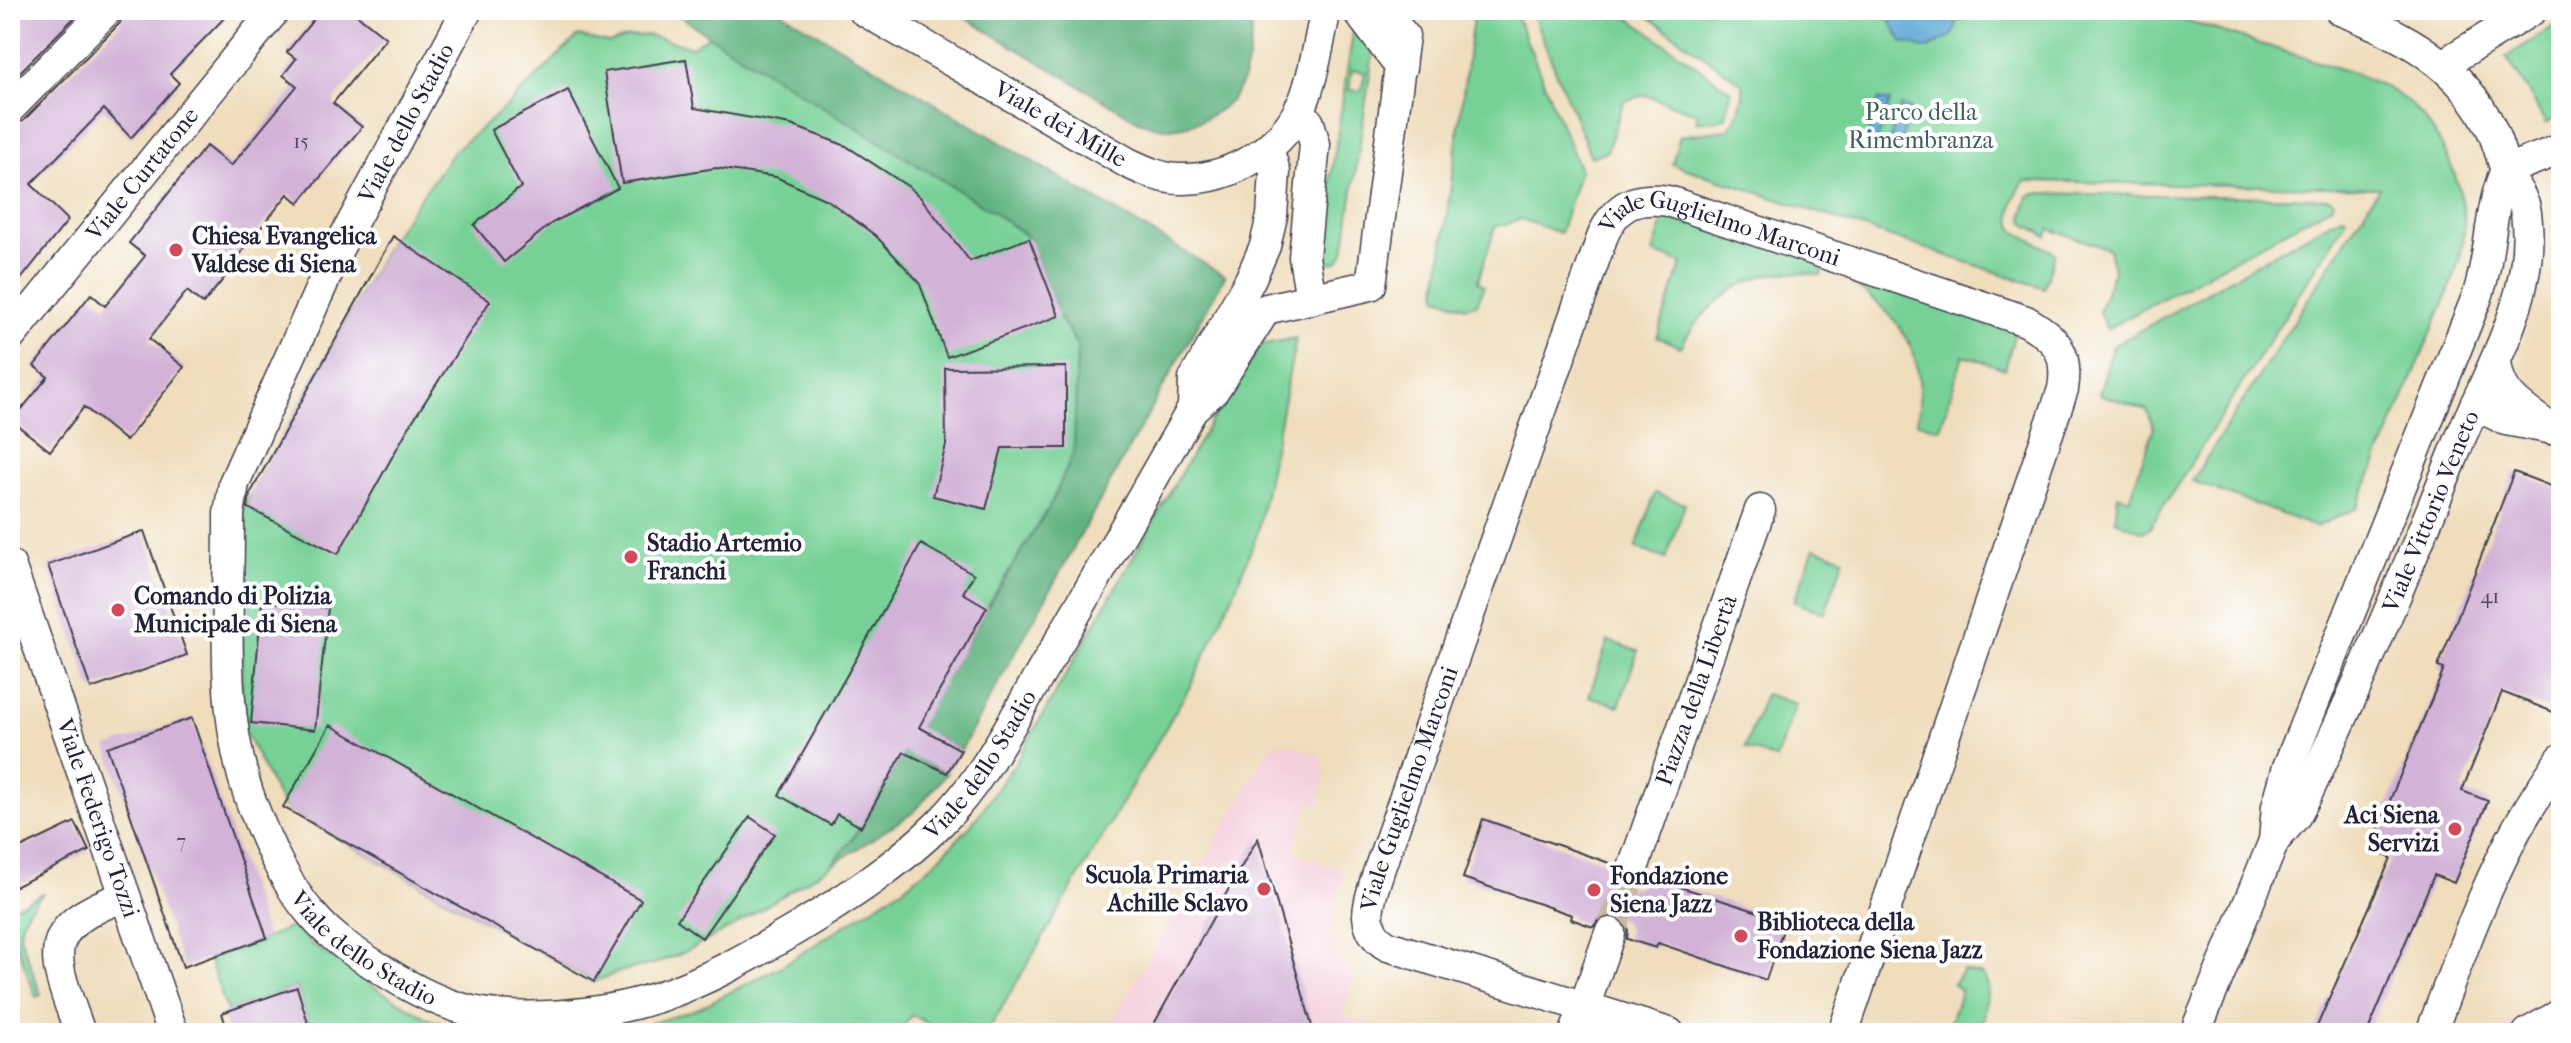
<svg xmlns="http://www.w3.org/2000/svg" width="2571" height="1043" font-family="'IM FELL French Canon',serif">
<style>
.built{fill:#f4cfdc}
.green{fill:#77d197;stroke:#4c7a69;stroke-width:2;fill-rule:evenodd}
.forest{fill:#61b380;stroke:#426a5e;stroke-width:2}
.water{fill:#5ba7d4;stroke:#3e6488;stroke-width:2}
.building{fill:#d2b3d7}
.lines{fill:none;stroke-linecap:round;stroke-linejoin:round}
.minor-tunnel{stroke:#c6b8a2;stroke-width:30;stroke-dasharray:30 15;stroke-linecap:butt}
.minor-casing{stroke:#413e4e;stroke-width:33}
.minor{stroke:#fff;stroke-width:30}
.poi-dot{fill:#d1495b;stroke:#fff;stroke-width:3}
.labels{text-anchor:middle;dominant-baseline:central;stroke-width:8;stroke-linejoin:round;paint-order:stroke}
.number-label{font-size:20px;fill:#4e4662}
.park-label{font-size:24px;fill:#405f5b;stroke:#fff}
.street-label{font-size:24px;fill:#22223b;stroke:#fff}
.poi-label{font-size:24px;font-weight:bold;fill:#22223b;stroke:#fff;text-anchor:start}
</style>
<rect width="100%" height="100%" fill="#fff"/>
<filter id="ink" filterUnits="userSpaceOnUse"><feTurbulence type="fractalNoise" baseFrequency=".0125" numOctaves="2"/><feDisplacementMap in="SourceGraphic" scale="16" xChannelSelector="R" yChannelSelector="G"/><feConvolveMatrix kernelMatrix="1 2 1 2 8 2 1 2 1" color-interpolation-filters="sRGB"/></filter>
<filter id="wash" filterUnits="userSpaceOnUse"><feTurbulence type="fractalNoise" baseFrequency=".006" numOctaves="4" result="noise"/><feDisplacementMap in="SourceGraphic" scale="32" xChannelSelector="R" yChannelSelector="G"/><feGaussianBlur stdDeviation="1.8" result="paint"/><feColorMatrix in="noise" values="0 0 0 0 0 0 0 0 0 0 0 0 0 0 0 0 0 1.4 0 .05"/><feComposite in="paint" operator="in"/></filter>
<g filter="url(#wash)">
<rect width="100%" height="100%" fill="#efddbc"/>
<!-- built -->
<path class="built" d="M1278 743 1287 744 1317 754 1323 762 1325 772 1320 805 1310 801 1294 849 1299 855 1346 872 1334 907 1331 932 1338 957 1354 975 1342 1016 1395 1033H1105L1271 746Z
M2561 997V1033H2495L2528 1010Z"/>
<!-- green -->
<path class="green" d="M1474 10H1514L1580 170 1560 233 1521 219 1495 227 1478 281 1484 286 1477 304 1465 307 1438 297 1437 291Z
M1531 10H1618L1731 91 1726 117 1719 120 1696 122 1698 114 1645 95 1624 101 1607 151 1591 157Z
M1639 10H2153L2347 71C2370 80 2393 88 2411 105 2441 132 2467 190 2464 231 2462 268 2442 306 2428 340 2405 396 2381 452 2357 508L2316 527 2192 481 2379 188 2025 181C2014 193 2006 217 2015 231L2055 253 2044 288 1672 164 1680 136 1728 130C1737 118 1745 99 1743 84Z
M1355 19 1374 46 1344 252 1338 261 1331 263 1321 256 1320 250ZM1352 70 1365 72 1361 91 1349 90Z
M2561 22V114L2546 124 2527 89 2506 57Z
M648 35 692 47 709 36 995 213 1029 238 1059 316 1077 345 1074 452 1051 504 987 607 861 827 832 865 732 927 681 954 653 964 622 971 594 982 283 807 241 724 244 506 393 236 454 151 506 107 578 36 609 43 628 37Z
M2034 193 2329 198 2334 201 2331 206 2107 329 2099 312 2114 270 2109 249 2049 229 2047 236 2025 224 2023 217 2028 196Z
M1666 211 1824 264 1821 275C1805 273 1787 271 1771 274 1735 281 1697 314 1681 347L1657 337 1682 263 1653 253Z
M2341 216 2346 217 2345 222 2149 529 2143 532 2115 520 2118 495 2129 499 2154 428 2147 410 2099 394 2113 346Z
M1857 274 2016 328 2005 369 1963 355 1940 429 1917 422C1928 359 1906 320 1854 285Z
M1296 338 1257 534 1235 590 1193 681 987 1033H946L912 1015 899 1033H620L697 1009 780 967 903 888 930 867 969 828 1016 762 1205 431 1261 345Z
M1655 493 1685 504 1666 559 1636 548Z
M1814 548 1844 558 1825 613 1794 602Z
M1608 641 1638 651 1619 706 1589 696Z
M1765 694 1796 704 1776 759 1745 748Z
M44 893C31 905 20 917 20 936L41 995 36 997 15 940 10 937V909Z
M292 926 314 946 376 988 429 1019 472 1033H311L297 987 227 1011 209 959 267 938Z
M1963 970 1983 975 1988 986 1982 1033H1946L1961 991 1953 984Z"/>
<!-- forest -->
<path class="forest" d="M671 10H778L1225 276 961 750 934 735 921 760 947 773 914 812 832 865 861 827 987 607 1051 504 1074 452 1077 345 1059 316 1029 238 995 213 709 36Z
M952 10H1254C1251 34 1250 62 1241 84 1230 110 1196 127 1169 128 1159 129 1148 124 1139 121Z"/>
<!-- water -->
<path class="water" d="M1888 10H1961L1953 35 1928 49 1902 42 1887 15Z
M1879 99 1890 102 1874 150 1864 146Z
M1901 106 1911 109 1895 157 1885 153Z"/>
<g id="blocks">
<!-- building -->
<path class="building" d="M10 10H82L10 82Z
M124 10H232L170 74 179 83 131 138 104 109 31 184 68 220 10 293V125L23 121 120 23Z
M321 10H351L386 38 333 103 362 127 299 203 288 194 232 264 234 266 203 304 187 291 149 339 184 367 126 441 84 407 50 451 12 421 48 377 34 366 91 294 105 306 145 256 129 243 206 146 231 166 297 86 283 75 296 59 287 52Z
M686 59 694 108 791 125 846 146 909 187 921 198 970 261 1029 238 1059 316 947 357 919 282 876 236 829 201 776 177 716 168 622 183 604 72Z
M568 90 618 188 552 223 504 262 474 225 521 187 491 130Z
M393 236 490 301 410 425 338 554 248 508 250 494Z
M1066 367V448H1002L986 509 933 496 946 445 945 368Z
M2514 472 2561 490V715L2502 692 2462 791 2488 801 2454 883 2434 875 2367 1033H2314L2391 858 2370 849 2444 669 2438 667Z
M144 531 187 655 91 689 48 565Z
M921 544 974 574 963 593 987 607 919 727 961 750 947 773 904 752 861 827 837 814 831 825 779 795Z
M262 601 328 608 315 730 251 723Z
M192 718 267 938 183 967 107 747Z
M330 725 641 900 594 982 283 807Z
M750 817 775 834 702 938 677 920Z
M1483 819 1615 865 1614 874 1618 882 1627 888H1636L1643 885 1649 877 1786 921 1766 980 1658 943 1656 948 1627 939 1628 930 1624 922 1615 916 1607 915 1599 919 1593 927 1571 919 1572 915 1463 878Z
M75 822 89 851 10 889V853Z
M1258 838 1314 1033H1149L1232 883Z
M297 987 311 1033H228L222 1013Z"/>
</g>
</g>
<g filter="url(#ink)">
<use href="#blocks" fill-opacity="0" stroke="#413e4e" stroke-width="2"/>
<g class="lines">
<!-- minor-tunnel -->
<path class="minor-tunnel" d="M1610 933 1632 871"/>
<!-- minor casing -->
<g class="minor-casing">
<g id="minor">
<path id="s1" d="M467 10 338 249 234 483 229 514C230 611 217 711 252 804 267 843 286 886 314 917 332 938 355 953 378 967 402 983 429 998 457 1007 512 1025 604 1015 658 997 707 981 752 955 796 929 847 898 897 866 940 823 982 781 1009 727 1039 676 1092 587 1142 497 1193 408L1214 390 1266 309 1371 285 1404 36 1382 10"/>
<path id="s2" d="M863 10 1128 163C1145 171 1162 179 1181 179 1232 180 1284 148 1304 100 1315 72 1319 39 1326 10"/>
<path d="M1357 10 1401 68"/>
<path d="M2442 65 2532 10"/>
<path d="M10 108 107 10"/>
<path d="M1299 109 1309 123 1315 144 1304 257 1311 299"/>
<path d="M2506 170 2561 149"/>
<path id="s3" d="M10 337 275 10"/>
<path d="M2496 361C2499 398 2524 408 2551 429"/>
<path d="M2475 405 2506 420 2548 428"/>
<path d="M1193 408 1194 379 1250 280 1265 246 1272 216 1275 172 1268 148"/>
<path id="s4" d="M10 565 173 1033"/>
<path d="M2274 841 2277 806 2288 767 2477 297C2492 255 2488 210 2506 170"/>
<path id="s5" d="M1632 871 1760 510"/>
<path d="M80 1033C53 956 35 929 125 896"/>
<path d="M1575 1033 1610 933"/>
<path id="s6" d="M1669 1033 1388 946C1376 940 1369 929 1368 916 1368 895 1388 846 1395 825L1603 235C1616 205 1635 196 1668 201L2026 321C2056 338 2069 352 2063 389L1843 1033"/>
<path id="s7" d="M2195 1033 2274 841 2296 815 2305 798C2362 679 2412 559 2461 437 2490 367 2537 293 2526 213 2524 197 2512 185 2506 170 2501 157 2498 143 2492 130 2462 66 2403 34 2340 10"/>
<path d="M2431 1033C2456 967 2479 901 2512 838 2526 810 2544 784 2561 759"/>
<path d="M2528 1033 2561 1014"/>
</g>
</g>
<!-- minor -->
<use href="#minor" class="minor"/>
</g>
</g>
<!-- markers -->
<g class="poi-dot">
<circle cx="176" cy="250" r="8"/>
<circle cx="631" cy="557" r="8"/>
<circle cx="118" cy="610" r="8"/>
<circle cx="2455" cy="829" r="8"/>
<circle cx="1264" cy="889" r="8"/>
<circle cx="1594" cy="890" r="8"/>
<circle cx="1741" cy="936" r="8"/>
</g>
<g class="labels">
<!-- number labels -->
<g class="number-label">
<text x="301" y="141">15</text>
<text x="2490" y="596">41</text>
<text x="181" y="841">7</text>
</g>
<!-- park labels -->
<g class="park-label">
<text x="1921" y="112">Parco della<tspan x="1921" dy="28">Rimembranza</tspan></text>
</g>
<!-- street labels -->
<g class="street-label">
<text transform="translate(406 123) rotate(-62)">Viale dello Stadio</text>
<text stroke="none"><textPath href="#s2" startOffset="228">Viale dei Mille</textPath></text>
<text stroke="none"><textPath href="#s3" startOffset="210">Viale Curtatone</textPath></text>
<text stroke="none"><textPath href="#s6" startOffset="1186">Viale Guglielmo Marconi</textPath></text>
<text stroke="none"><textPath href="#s7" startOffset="574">Viale Vittorio Veneto</textPath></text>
<text stroke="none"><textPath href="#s5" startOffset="192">Piazza della Libertà</textPath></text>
<text stroke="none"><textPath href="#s1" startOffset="1760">Viale dello Stadio</textPath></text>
<text stroke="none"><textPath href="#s6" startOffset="466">Viale Guglielmo Marconi</textPath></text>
<text stroke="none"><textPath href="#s4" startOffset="268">Viale Federigo Tozzi</textPath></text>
<text stroke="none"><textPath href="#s1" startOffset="1040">Viale dello Stadio</textPath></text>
</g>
<!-- poi labels -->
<g class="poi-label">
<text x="192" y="236">Chiesa Evangelica<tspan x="192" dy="28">Valdese di Siena</tspan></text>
<text x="647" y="543">Stadio Artemio<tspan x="647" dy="28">Franchi</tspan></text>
<text x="134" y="596">Comando di Polizia<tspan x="134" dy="28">Municipale di Siena</tspan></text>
<text x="2439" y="815" text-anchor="end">Aci Siena<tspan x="2439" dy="28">Servizi</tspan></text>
<text x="1248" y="875" text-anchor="end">Scuola Primaria<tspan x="1248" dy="28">Achille Sclavo</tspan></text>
<text x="1610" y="876">Fondazione<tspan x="1610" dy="28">Siena Jazz</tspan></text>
<text x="1757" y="922">Biblioteca della<tspan x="1757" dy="28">Fondazione Siena Jazz</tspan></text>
</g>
</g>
<!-- margin -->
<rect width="2571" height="1043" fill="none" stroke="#fff" stroke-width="40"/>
</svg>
